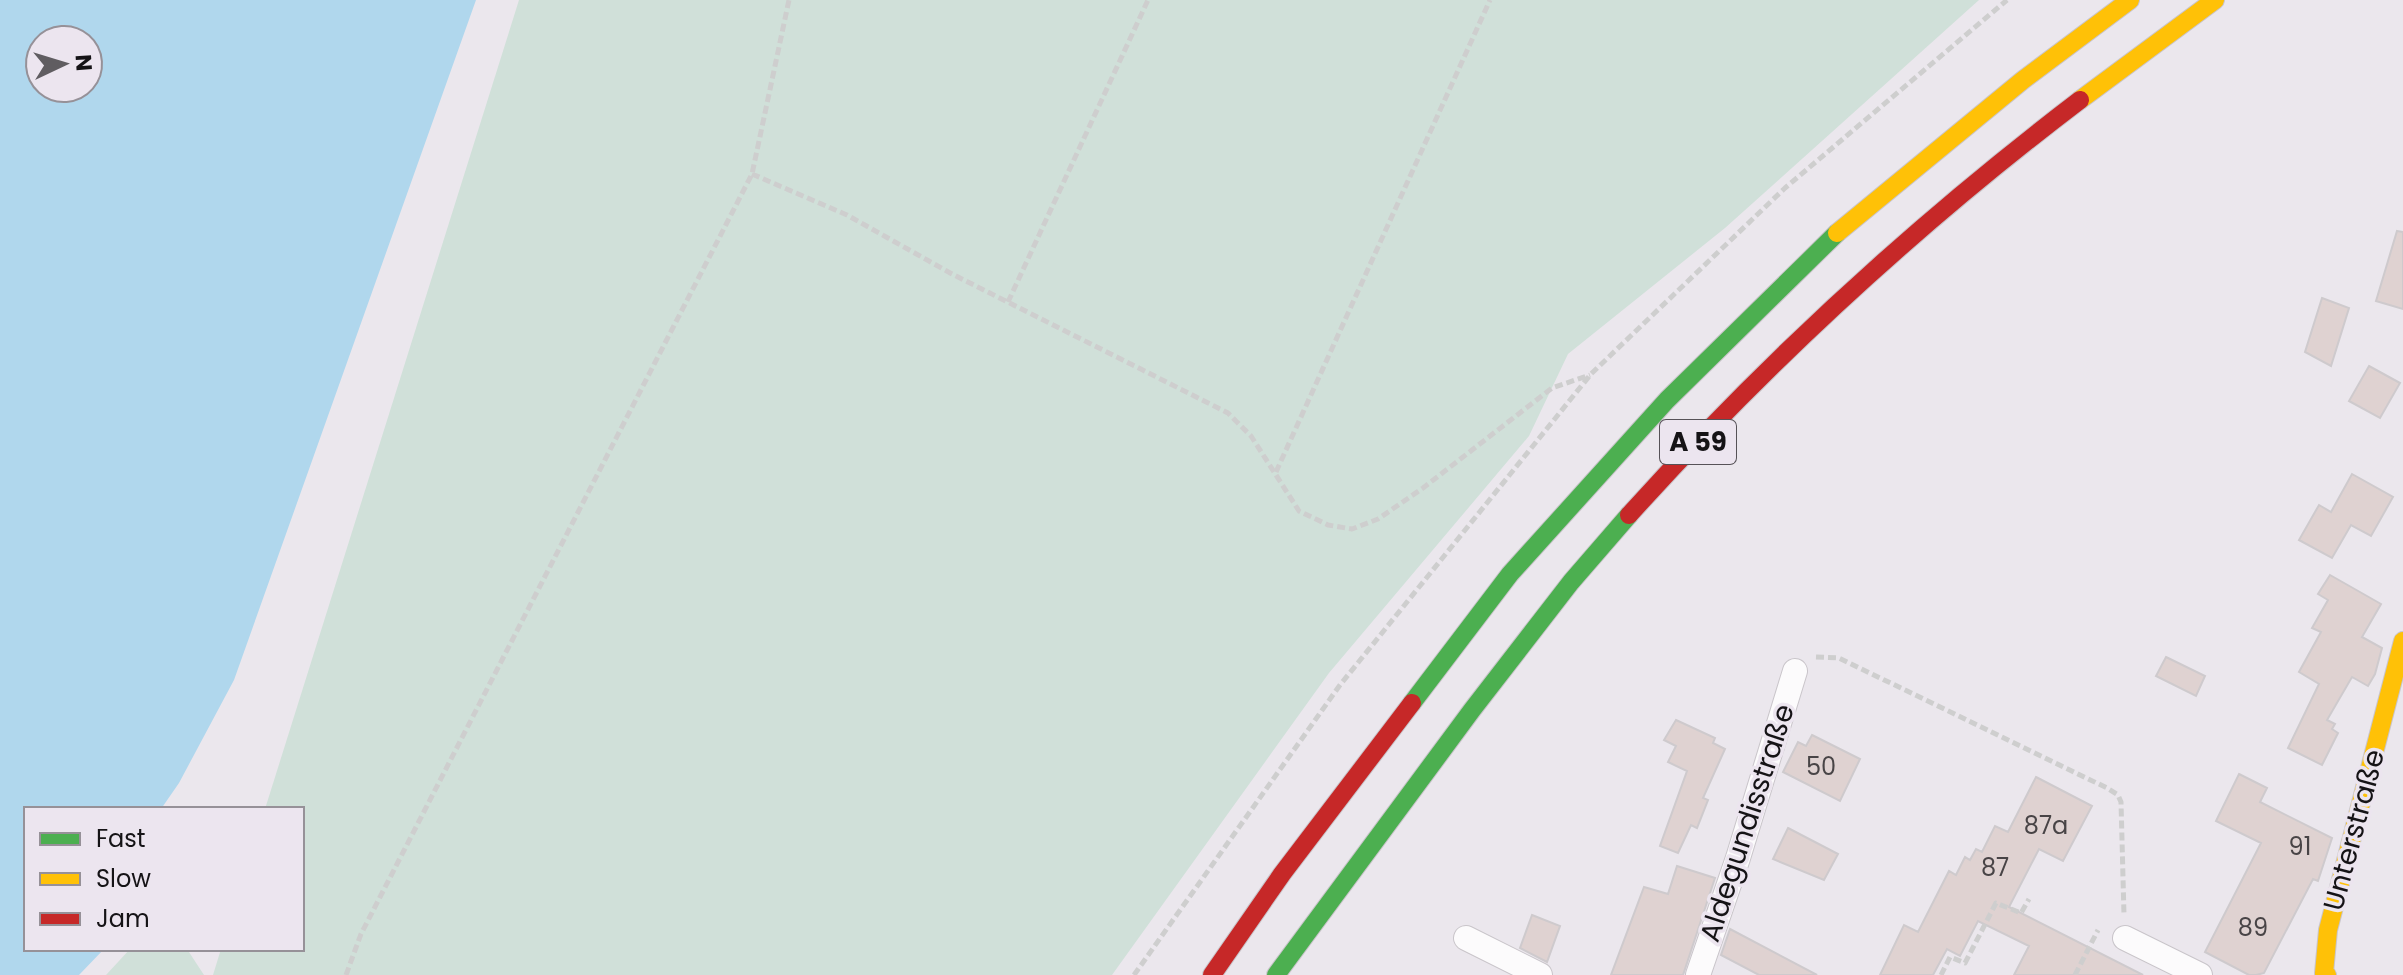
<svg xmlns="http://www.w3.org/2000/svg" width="2403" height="975" font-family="Poppins,sans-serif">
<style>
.green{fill:#d0e0d9}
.water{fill:#b0d7ed;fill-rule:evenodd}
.building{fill:#dfd2d1;stroke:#cecacd;stroke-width:2}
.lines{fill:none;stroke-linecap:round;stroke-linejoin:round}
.street-casing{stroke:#c9c5ca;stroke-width:26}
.fast-casing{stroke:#c9c5ca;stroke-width:20}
.slow-casing{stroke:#c9c5ca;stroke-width:20}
.jam-casing{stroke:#c9c5ca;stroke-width:20}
.path{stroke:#cecece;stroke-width:5;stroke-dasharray:8 4;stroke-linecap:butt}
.street{stroke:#fcfbfc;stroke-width:24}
.fast{stroke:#4caf50;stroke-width:18}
.slow{stroke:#ffc107;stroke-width:18}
.jam{stroke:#c62828;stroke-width:18}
.labels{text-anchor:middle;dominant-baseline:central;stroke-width:7;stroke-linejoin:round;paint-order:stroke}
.number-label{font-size:24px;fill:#484446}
.shield{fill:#ece5ef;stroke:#565257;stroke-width:2}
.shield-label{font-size:26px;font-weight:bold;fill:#151316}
.street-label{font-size:28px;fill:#151316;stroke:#ece5ef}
</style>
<rect width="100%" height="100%" fill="#ebe7ed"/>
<!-- green -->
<path class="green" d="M519 0H1979L1725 228 1568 354 1529 436 1329 673 1112 975H213L221 949H302V809H265Z
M130 949H187L204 975H106Z"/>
<!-- water -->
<path class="water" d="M0 0H476L234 680 179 783 161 809H26V949H104L79 975H0ZM40 40H88V88H40Z"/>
<!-- building -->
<path class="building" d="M2397 231 2403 232V309L2376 301Z
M2322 298 2349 308 2331 366 2305 352Z
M2369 366 2400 383 2380 418 2349 401Z
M2352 474 2393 497 2371 536 2351 525 2332 558 2299 540 2319 505 2331 512Z
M2330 575 2381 604 2362 637 2382 648 2375 674 2368 686 2352 677 2327 720 2335 724 2332 729 2338 733 2322 765 2288 748 2319 684 2299 672 2321 632 2312 628 2328 600 2318 594Z
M2166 657 2205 676 2196 696 2156 676Z
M1676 720 1715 738 1713 743 1725 749 1703 798 1708 800 1697 828 1691 825 1678 853 1660 846 1687 771 1668 762 1676 746 1664 740Z
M1812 735 1860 759 1840 801 1783 772 1798 742 1806 746Z
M2239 774 2267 788 2260 802 2332 838 2318 881 2313 879 2264 973 2256 975H2249L2205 952 2261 843 2216 821Z
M2036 777 2092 806 2063 861 2039 849 2009 907 2143 975H2014L2029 946 1978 921 1960 956 1947 949 1933 975H1880L1904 925 1918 932 1949 871 1956 875 1965 857 1970 860 1976 849 1982 852 1995 826 2008 832Z
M1788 828 1838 854 1824 880 1773 859Z
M1677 866 1715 878 1683 975H1611L1644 887 1668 894Z
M1532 915 1560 926 1547 962 1520 948Z
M1730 929 1817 975H1759L1721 955Z"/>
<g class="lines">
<!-- street casing -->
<g class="street-casing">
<path id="street" d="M1466 938 1540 975
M2125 938 2200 975
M1698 975 1738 858 1795 671"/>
</g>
<!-- fast casing -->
<g class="fast-casing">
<path id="fast" d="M1412 703 1510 574 1667 400 1837 233
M1276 975 1472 710 1571 582 1629 515"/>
</g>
<!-- slow casing -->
<g class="slow-casing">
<path id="slow" d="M2080 100 2215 0
M1837 233 2023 80 2130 0
M2327 975 2324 973 2328 930 2403 641"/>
</g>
<!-- jam casing -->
<g class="jam-casing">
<path id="jam" d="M1629 515C1766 363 1917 224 2080 100
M1212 975 1282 874 1412 703"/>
</g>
<!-- path -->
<path class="path" d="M752 174 847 215 952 274 1228 413 1251 436 1299 511 1328 525 1352 529 1378 519 1423 488 1552 388 1590 375
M1008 302 1148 0
M1276 472 1490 0
M1816 657 1839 658 2107 788 2118 795 2121 802 2124 915
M346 975 361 934 752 174 789 0
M1134 975 1340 685 1591 374 1785 188 2007 0
M1941 975 1950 957 1965 963 1996 903 2021 913 2029 899
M2075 975 2098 930"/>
<!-- street -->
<use href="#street" class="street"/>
<!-- fast -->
<use href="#fast" class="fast"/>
<!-- slow -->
<use href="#slow" class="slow"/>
<!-- jam -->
<use href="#jam" class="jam"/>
</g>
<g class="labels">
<!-- number labels -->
<g class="number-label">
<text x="1821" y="766">50</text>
<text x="2046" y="825">87a</text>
<text x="2300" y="846">91</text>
<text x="1995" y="867">87</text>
<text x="2253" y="927">89</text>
</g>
<!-- shield labels -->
<rect class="shield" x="1660" y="420" width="76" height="44" rx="6"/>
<g class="shield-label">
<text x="1698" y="442">A 59</text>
</g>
<!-- street labels -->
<g class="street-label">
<text transform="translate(1747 823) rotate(-72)">Aldegundisstraße</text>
<text transform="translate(2354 830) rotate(-75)">Unterstraße</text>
</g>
</g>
<!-- legend -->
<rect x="24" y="807" width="280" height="144" fill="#ece5ef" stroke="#969198" stroke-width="2"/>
<rect x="40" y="833" width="40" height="12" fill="#4caf50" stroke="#969198" stroke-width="2"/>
<text x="96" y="847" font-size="24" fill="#151316">Fast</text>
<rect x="40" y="873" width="40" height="12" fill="#ffc107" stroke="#969198" stroke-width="2"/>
<text x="96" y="887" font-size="24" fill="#151316">Slow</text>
<rect x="40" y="913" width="40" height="12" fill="#c62828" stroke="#969198" stroke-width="2"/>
<text x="96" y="927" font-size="24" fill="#151316">Jam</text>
<!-- north arrow -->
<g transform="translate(64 64) rotate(86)"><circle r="38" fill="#ece5ef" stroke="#969198" stroke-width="2"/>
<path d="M0-6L14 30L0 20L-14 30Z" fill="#605d61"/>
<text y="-12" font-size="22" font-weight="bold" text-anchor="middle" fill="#151316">N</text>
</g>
</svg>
